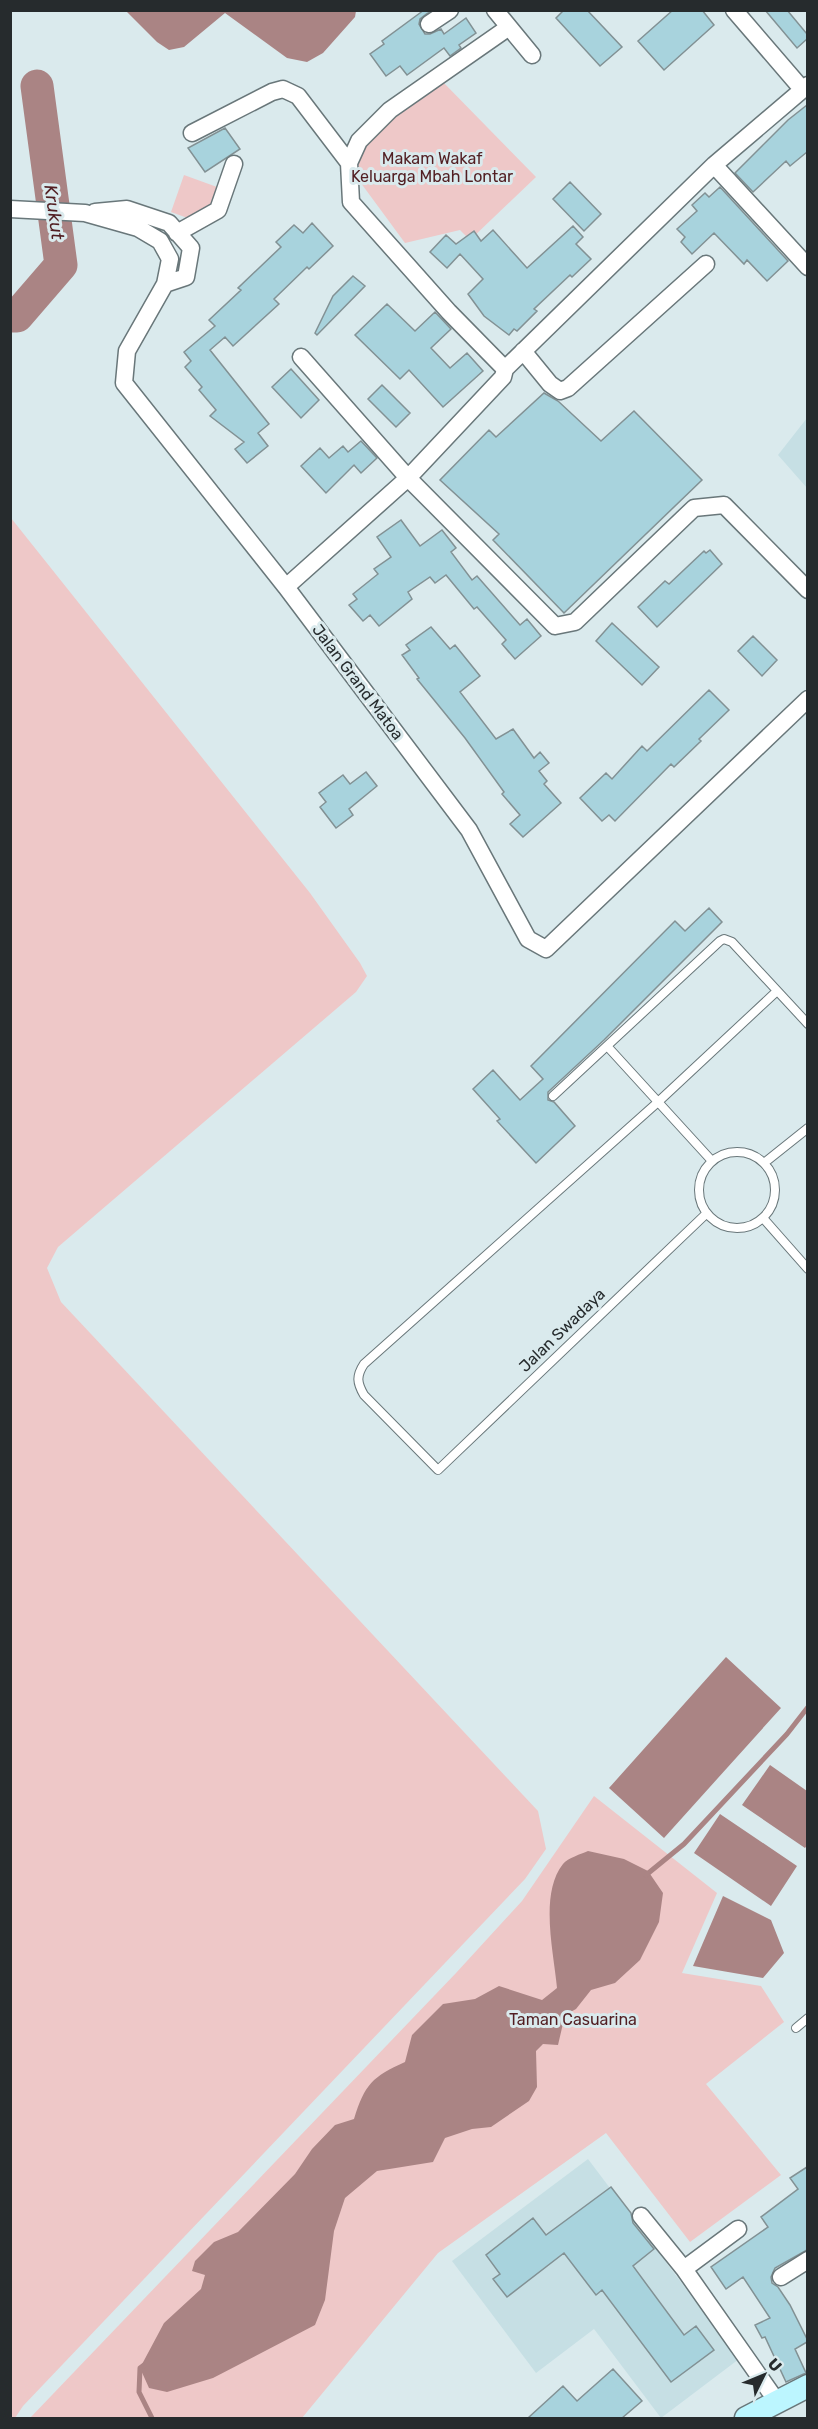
<svg xmlns="http://www.w3.org/2000/svg" width="818" height="2429" font-family="Rubik,sans-serif">
<style>
.built{fill:#c6dfe4}
.green{fill:#eec8c8}
.water{fill:#aa8484}
.lines{fill:none;stroke-linecap:round;stroke-linejoin:round}
.stream{stroke:#aa8484;stroke-width:5}
.river{stroke:#aa8484;stroke-width:33}
.building{fill:#a8d3dd;stroke:#829194;stroke-width:1.5}
.service-casing{stroke:#69777a;stroke-width:10}
.minor-casing{stroke:#69777a;stroke-width:19}
.secondary-casing{stroke:#69777a;stroke-width:25}
.service{stroke:#fff;stroke-width:8}
.minor{stroke:#fff;stroke-width:16}
.secondary{stroke:#bcf6ff;stroke-width:22}
.labels{text-anchor:middle;dominant-baseline:central;stroke-width:6;stroke-linejoin:round;paint-order:stroke}
.park-label{font-size:16px;fill:#511e22;stroke:#daeaed}
.street-label{font-size:16px;fill:#262b2d;stroke:#daeaed}
.water-label{font-size:18px;font-style:italic;fill:#511e22;stroke:#daeaed}
</style>
<rect width="100%" height="100%" fill="#daeaed"/>
<!-- built -->
<path class="built" d="M807 418V488L778 455Z
M588 2159 739 2359 661 2418 594 2329 536 2373 452 2261Z"/>
<!-- green -->
<path class="green" d="M441 80 536 177 470 240 460 230 405 243 341 156Z
M184 175 217 187 204 224 171 212Z
M11 518 310 893 360 963 367 976 356 992 58 1247 47 1268 61 1302 538 1811 546 1849 525 1879 23 2406 15 2418H10Z
M594 1796 717 1893 682 1973 761 1986 784 2022 706 2084 781 2175 690 2242 606 2133 438 2253 302 2418H30L456 1973 522 1901Z"/>
<!-- water -->
<path class="water" d="M126 11H356L355 17 323 53 307 62 287 58 225 13 184 47 169 50 157 42Z
M726 1657 781 1708 664 1838 609 1788Z
M770 1765 807 1791 808 1844 805 1848 742 1805Z
M720 1814 797 1866 771 1906 694 1853Z
M588 1851 624 1859 648 1871 663 1893 659 1922 640 1960 615 1983 591 1990 576 2009 565 2015 558 2045 543 2044 536 2051 537 2087 529 2101 491 2127 472 2129 445 2138 433 2162 377 2171 345 2198 334 2231 325 2300 315 2325 213 2378 167 2392 149 2388 140 2368 164 2323 201 2289 205 2275 192 2271 195 2261 214 2242 238 2232 295 2174 312 2149 335 2125 354 2119C365 2084 372 2077 405 2062L412 2035 443 2004 475 1999 499 1986 542 2000 557 1988C554 1953 539 1894 563 1864 568 1858 581 1854 588 1851Z
M723 1896 771 1920 784 1953 763 1978 693 1966Z"/>
<g class="lines">
<!-- stream -->
<path class="stream" d="M646 1875 684 1844 787 1734 808 1707
M144 2365 140 2368 139 2392 152 2418"/>
<!-- river -->
<path class="river" d="M10 316H17L61 265 37 86"/>
</g>
<!-- building -->
<path class="building" d="M424 10 429 12 420 19 419 24 425 34H430L441 29 444 34 466 18 476 33 459 45 461 48 450 56 444 48 407 75 400 66 386 76 370 54 384 44 382 41Z
M564 10H587L622 47 600 66 556 18Z
M673 10H702L714 25 664 70 638 41Z
M765 10H787L807 34V39L797 48Z
M807 105V152L790 166 786 161 753 192 735 173 788 120Z
M225 128 240 149 205 172 188 148Z
M570 182 601 214 584 231 553 199Z
M720 187 788 261 767 281 747 260 744 264 714 233 692 254 681 242 685 237 677 229 697 211 692 205 705 193 709 197Z
M312 223 333 246 309 269 307 267 274 299 279 304 233 346 225 337 210 350 269 424 258 433 268 446 247 463 235 449 244 442 210 416 216 410 199 390 202 387 185 367 191 361 184 352 215 326 209 320 241 290 238 288 281 247 276 242 294 225 303 233Z
M573 226 583 237 576 244 591 259 572 277 570 275 534 309 537 311 517 331 514 329 509 335 484 316 468 294 483 279 460 254 447 268 430 252 446 235 456 244 474 231 481 241 493 230 527 268Z
M353 276 365 286 317 335 315 333 333 296Z
M387 304 415 331 435 312 451 329 431 348 450 368 467 353 483 371 443 407 409 370 400 379 355 335Z
M291 369 319 400 301 418 272 387Z
M382 385 410 413 396 427 368 399Z
M544 393 558 401 601 441 634 411 702 480 564 613 493 540 499 534 440 480 489 430 496 437Z
M361 441 377 458 361 473 354 465 326 493 301 466 320 448 329 458 343 446 348 452Z
M401 520 420 546 442 530 456 548 451 552 472 580 477 576 520 625 527 619 541 636 515 659 502 644 506 640 477 607 474 609 446 575 435 583 430 577 408 592 412 599 379 626 370 615 363 621 349 605 357 599 353 594 378 574 374 569 391 557 377 537Z
M710 550 722 564 657 627 638 607 665 581 669 584 704 551 706 553Z
M612 623 659 667 642 685 596 641Z
M431 627 450 649 455 645 480 676 460 692 496 739 513 729 534 758 540 752 549 763 539 771 547 781 544 784 561 803 523 837 510 824 520 815 502 794 504 792 465 738 417 679 419 678 402 655 410 650 406 645Z
M753 636 777 660 762 676 738 651Z
M709 690 729 710 699 739 701 741 674 767 671 764 615 821 609 815 602 821 580 798 606 773 612 779 642 746 647 751Z
M366 772 377 786 349 809 353 815 336 828 320 807 326 802 319 793 343 775 350 784Z
M709 908 722 922 604 1040 548 1092V1100L554 1102 575 1126 536 1163 497 1121 500 1119 473 1089 493 1070 520 1100 543 1079 531 1066 675 921 685 931Z
M807 2167V2250L775 2268 771 2277 772 2283 778 2287 790 2305 807 2339V2342L795 2349 806 2373 786 2382 765 2337 762 2338 755 2325 770 2318 743 2277 726 2289 711 2267 768 2227 761 2217 798 2189 790 2178Z
M611 2187 631 2213 633 2223 654 2249 633 2266 684 2335 696 2326 714 2350 671 2382 602 2290 596 2295 564 2253 507 2297 493 2279 500 2274 486 2255 533 2218 546 2235Z
M613 2369 642 2401 622 2418H528L563 2386 577 2401Z"/>
<g class="lines">
<!-- service casing -->
<g class="service-casing">
<path id="service" d="M607 1046 712 1161
M553 1096 720 941 724 939 732 942 808 1024
M699 1190a38 38 0 1 1 76 0a38 38 0 1 1-76 0Z
M764 1163 808 1128
M707 1213 438 1470 364 1395C357 1383 356 1376 364 1364L658 1102 777 991
M763 1218 808 1269
M796 2028 808 2018"/>
</g>
<!-- minor casing -->
<g class="minor-casing">
<path id="minor" d="M495 10 532 55
M734 10 802 89
M429 24 450 10
M192 133 272 92 283 89 298 96 349 163
M714 165 808 267
M10 209 85 213 138 228 160 241 170 259 165 284 127 351 124 383 286 587 469 830 528 939 546 949 808 699
M95 212 127 209 169 223 191 248 186 277 165 284
M177 233 218 210 234 164
M523 351 550 384 560 391 568 388 706 264
M301 357 408 478 555 626 575 622 694 508 724 505 808 590
M505 369 449 312 351 202 349 163 359 141 390 110 509 27
M286 587 408 478 503 377 505 369 714 165 808 85
M641 2216 684 2269
M738 2229 684 2269 778 2403
M781 2277 808 2260"/>
</g>
<!-- secondary casing -->
<g class="secondary-casing">
<path id="secondary" d="M746 2418 808 2386"/>
</g>
<!-- service -->
<use href="#service" class="service"/>
<!-- minor -->
<use href="#minor" class="minor"/>
<!-- secondary -->
<use href="#secondary" class="secondary"/>
</g>
<g class="labels">
<!-- park labels -->
<g class="park-label">
<text x="432" y="158">Makam Wakaf<tspan x="432" dy="18">Keluarga Mbah Lontar</tspan></text>
<text x="573" y="2019">Taman Casuarina</text>
</g>
<!-- street labels -->
<g class="street-label">
<text transform="translate(358 682) rotate(53)">Jalan Grand Matoa</text>
<text transform="translate(562 1330) rotate(-44)">Jalan Swadaya</text>
</g>
<!-- water labels -->
<g class="water-label">
<text transform="translate(54 212) rotate(82)">Krukut</text>
</g>
</g>
<!-- border -->
<rect width="818" height="2429" fill="none" stroke="#262b2d" stroke-width="24"/>
<!-- north arrow -->
<g transform="translate(764 2375) rotate(47)" stroke="#daeaed" stroke-width="4.5" paint-order="stroke">
<path d="M0-4.5L10 22L0 15L-10 22Z" fill="#262b2d"/>
<text y="-9" font-size="16" font-weight="bold" text-anchor="middle" fill="#262b2d">U</text>
</g>
</svg>
